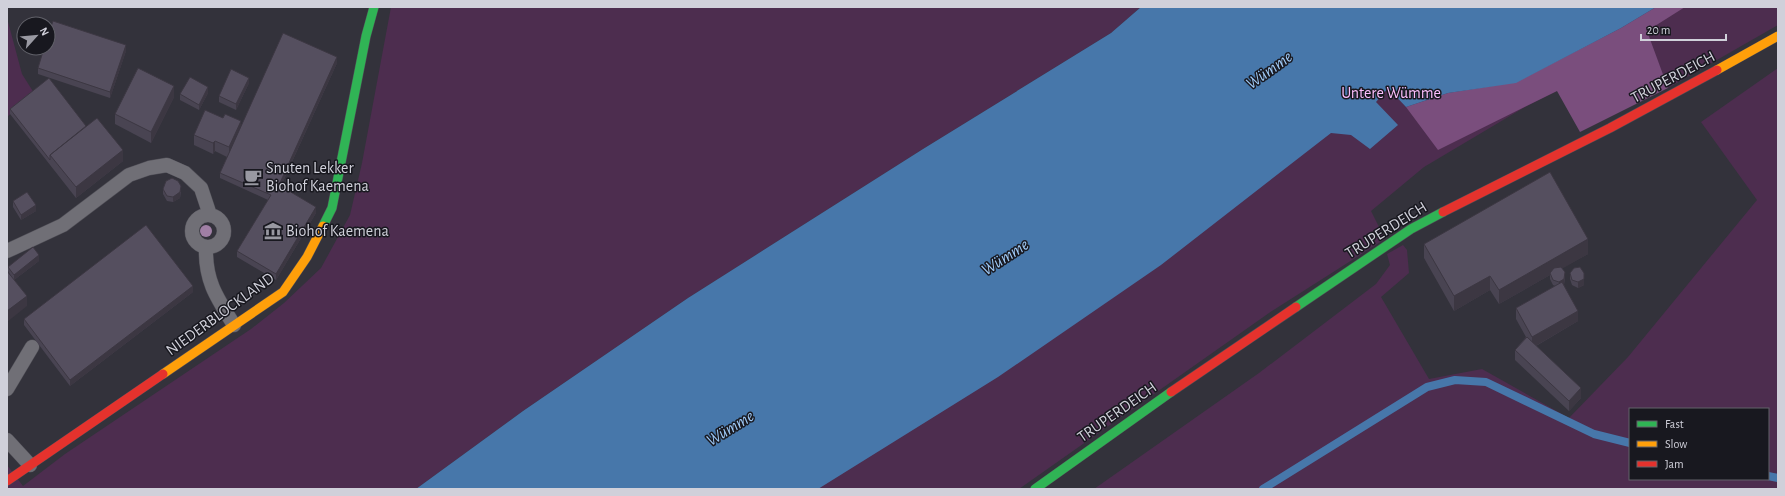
<svg xmlns="http://www.w3.org/2000/svg" width="1785" height="496" font-family="'Alegreya Sans',sans-serif">
<style>
.green{fill:#4d2d4f;fill-rule:evenodd}
.forest{fill:#7a4e7d}
.water{fill:#4777aa}
.lines{fill:none;stroke-linecap:round;stroke-linejoin:round}
.stream{stroke:#4777aa;stroke-width:8}
.lane-casing{stroke:#4f4e56;stroke-width:15}
.fast-casing{stroke:#4f4e56;stroke-width:10}
.slow-casing{stroke:#4f4e56;stroke-width:10}
.jam-casing{stroke:#4f4e56;stroke-width:10}
.lane{stroke:#706f76;stroke-width:14}
.fast{stroke:#30b455;stroke-width:9}
.slow{stroke:#ff9f0a;stroke-width:9}
.jam{stroke:#e5322d;stroke-width:9}
.tree{fill:#a07fa5}
.wall{fill:#494452}
.shaded-wall{fill:#3c3742}
.building{fill:#554f5f;stroke:#3c3742}
.labels{text-anchor:middle;dominant-baseline:central;stroke-width:3;stroke-linejoin:round;paint-order:stroke}
.street-label{font-size:16px;fill:#d0d0da;stroke:#18181f}
.park-label{font-size:16px;fill:#fabefc;stroke:#18181f}
.poi-label{font-size:16px;fill:#d0d0da;stroke:#18181f;text-anchor:start}
.water-label{font-size:17px;font-style:italic;fill:#9fcaf7;stroke:#18181f}
</style>
<rect width="100%" height="100%" fill="#33323b"/>
<!-- green -->
<path class="green" d="M391 7H1141L1111 33 923 149 688 298 523 411 416 489H7V465L23 486 65 454 251 329 284 303 321 268 350 215 362 163Z
M1393 7H1778V25L1668 88 1647 34 1557 91 1525 107 1424 167 1371 211 1385 239 1269 313 1019 489H652Z
M7 18 22 74 34 93 7 117Z
M1778 68V489H1094L1259 373 1376 284 1390 265 1387 254 1403 245 1407 250 1409 273 1381 297 1429 379 1482 369 1569 418 1628 357 1757 200 1701 122ZM1630 409H1768V479H1630Z"/>
<!-- forest -->
<path class="forest" d="M1656 7H1685L1647 31 1668 88 1580 132 1557 91 1438 150 1406 107 1448 93 1516 82 1621 28Z"/>
<!-- water -->
<path class="water" d="M1141 7H1656L1621 28 1516 83 1448 93 1406 107 1388 88 1376 102 1398 125 1370 149 1351 135 1331 133 1161 265 998 377 818 489H416L523 411 688 298 923 149 1111 33Z"/>
<g class="lines">
<!-- stream -->
<path class="stream" d="M1768 476 1778 478
M1263 489 1427 387 1455 380 1486 382 1594 434 1630 443"/>
<!-- lane casing -->
<g class="lane-casing">
<path id="lane" d="M192 231a16 16 0 1 1 32 0a16 16 0 1 1-32 0Z
M206 248C205 281 217 298 234 325
M7 251 63 225 129 175 149 168 167 165 185 173 201 188 210 215
M7 389 32 347
M7 440 30 465"/>
</g>
<!-- fast casing -->
<g class="fast-casing">
<path id="fast" d="M323 226 332 208 366 36 374 7
M1296 307 1411 229 1443 212
M1035 489 1171 392"/>
</g>
<!-- slow casing -->
<g class="slow-casing">
<path id="slow" d="M1717 70 1778 36
M163 374 283 292 307 257 323 226"/>
</g>
<!-- jam casing -->
<g class="jam-casing">
<path id="jam" d="M1443 212 1610 128 1717 70
M1171 392 1296 307
M7 481 163 374"/>
</g>
<!-- lane -->
<use href="#lane" class="lane"/>
<!-- fast -->
<use href="#fast" class="fast"/>
<!-- slow -->
<use href="#slow" class="slow"/>
<!-- jam -->
<use href="#jam" class="jam"/>
</g>
<!-- trees -->
<circle class="tree" cx="206" cy="231" r="6"/>
<!-- wall -->
<path class="wall" d="M126 51 110 98 38 74V68Z
M337 63 281 186 316 213 276 280 237 257V251L268 200 220 178V173L227 157 215 151 213 154 194 145V135L223 118 241 126Z
M249 83 236 110 219 102V96Z
M208 93 199 110 180 100V94Z
M174 97 151 143 115 124V114Z
M10 109 86 126 123 161 76 198 10 114Z
M163 189 181 192 180 198 173 202 167 201 163 194Z
M13 201 36 211 21 220 13 207Z
M1424 244 1588 254 1562 268 1565 278 1564 285 1578 321 1536 346 1581 398 1569 411 1515 360V350L1526 337 1516 319V308L1555 286 1553 285 1550 279V275L1499 304 1490 290 1454 311 1424 258Z
M39 261 14 280 27 306 8 271V267Z
M1570 273 1584 278V285L1578 288 1572 285 1570 279Z
M193 292 70 386 24 325V319Z"/>
<!-- shaded-wall -->
<path class="shaded-wall" d="M126 45V51L110 98V92Z
M337 57V63L279 190V185Z
M249 78V83L236 110V104Z
M174 86V97L151 143V132Z
M208 87V93L199 110V105Z
M241 121V132L229 158V147Z
M215 141V151L213 154V143Z
M123 150V161L76 198V187Z
M181 186 180 198 173 202V197Z
M36 205V211L21 220V215Z
M316 207V213L276 280V274Z
M1588 239V254L1551 275 1550 273V275L1499 304V290Z
M39 255V261L14 280V275Z
M1565 272 1564 285 1559 288V282Z
M1584 273V285L1578 288V282Z
M1490 276V290L1454 311V296Z
M193 286V292L70 386V380Z
M27 296V306L7 322V311Z
M1578 311V321L1532 348V337Z
M1581 388V398L1569 411V401Z"/>
<!-- building -->
<path class="building" d="M53 21 126 45 110 92 38 68 44 48H48V36Z
M283 33 337 57 279 185 316 207 276 274 237 251 271 195 220 173Z
M138 68 174 86 151 132 115 114Z
M231 69 249 78 236 104 219 96Z
M190 77 208 87 199 105 180 94Z
M49 78 86 126 50 155V160L10 109Z
M205 110 223 118 225 114 241 121 229 147 215 141 213 143 194 135Z
M97 118 123 150 76 187 50 155Z
M1550 172 1588 239 1499 290 1490 276 1454 296 1424 244Z
M172 178 178 181 181 186 180 192 173 197 167 196 163 189 166 181Z
M27 192 36 205 21 215 13 201Z
M146 225 193 286 70 380 24 319Z
M33 247 39 255 14 275 8 267Z
M1561 267 1565 272 1564 279 1559 282 1553 280 1550 273 1554 268Z
M1580 267 1584 273V279L1578 282 1572 280 1570 273 1574 268Z
M7 271 27 296 7 311Z
M1562 282 1578 311 1532 337 1516 308Z
M1527 337 1581 388 1569 401 1515 350Z"/>
<!-- icons -->
<defs>
<g id="cafe-bare" transform="scale(1.38)"><path d="M-5.5-4.5H6V0H3Q3 3.5 0 3.5H-2.5Q-5.5 3.5-5.5 0ZM3-3.2v2h1.7v-2ZM-6 4.5H4V6H-6Z" fill="#9999a2" stroke="#18181f" stroke-width="2.5" paint-order="stroke"/></g>
<g id="museum-bare" transform="scale(1.38)"><path d="M0-6L6-3V-2H-6V-3ZM-5-1h2V3h-2ZM-1-1h2V3h-2ZM3-1h2V3H3ZM-6 4H6V6H-6Z" fill="#9999a2" stroke="#18181f" stroke-width="2.5" paint-order="stroke"/></g>
</defs>
<g fill-rule="evenodd">
<use href="#cafe-bare" x="253" y="177"/>
<use href="#museum-bare" x="273" y="231"/>
</g>
<g class="labels">
<!-- street labels -->
<g class="street-label">
<text transform="translate(1673 77) rotate(-28)">TRUPERDEICH</text>
<text transform="translate(1386 230) rotate(-32)">TRUPERDEICH</text>
<text transform="translate(220 314) rotate(-36)">NIEDERBLOCKLAND</text>
<text transform="translate(1117 412) rotate(-35)">TRUPERDEICH</text>
</g>
<!-- park labels -->
<g class="park-label">
<text x="1391" y="93">Untere Wümme</text>
</g>
<!-- poi labels -->
<g class="poi-label">
<text x="266" y="168">Snuten Lekker<tspan x="266" dy="18">Biohof Kaemena</tspan></text>
<text x="286" y="231">Biohof Kaemena</text>
</g>
<!-- water labels -->
<g class="water-label">
<text transform="translate(1269 70) rotate(-36)">Wümme</text>
<text transform="translate(1005 257) rotate(-33)">Wümme</text>
<text transform="translate(730 428) rotate(-32)">Wümme</text>
</g>
</g>
<!-- border -->
<rect width="1785" height="496" fill="none" stroke="#d0d0da" stroke-width="16"/>
<!-- legend -->
<rect x="1629" y="408" width="140" height="72" fill="#18181f" stroke="#62626a"/>
<rect x="1637" y="421" width="20" height="6" fill="#30b455" stroke="#62626a"/>
<text x="1665" y="428" font-size="12" fill="#d0d0da">Fast</text>
<rect x="1637" y="441" width="20" height="6" fill="#ff9f0a" stroke="#62626a"/>
<text x="1665" y="448" font-size="12" fill="#d0d0da">Slow</text>
<rect x="1637" y="461" width="20" height="6" fill="#e5322d" stroke="#62626a"/>
<text x="1665" y="468" font-size="12" fill="#d0d0da">Jam</text>
<!-- north arrow -->
<g transform="translate(36 36) rotate(63)"><circle r="19" fill="#18181f" stroke="#62626a"/>
<path d="M0-3L7 15L0 10L-7 15Z" fill="#9999a2"/>
<text y="-6" font-size="11" font-weight="bold" text-anchor="middle" fill="#d0d0da">N</text>
</g>
<!-- scale -->
<path d="M1641 34v6h85v-6" fill="none" stroke="#d0d0da" stroke-width="2"/>
<text x="1647" y="34" font-size="12" fill="#d0d0da" stroke="#18181f" stroke-width="3" paint-order="stroke">20 m</text>
</svg>
